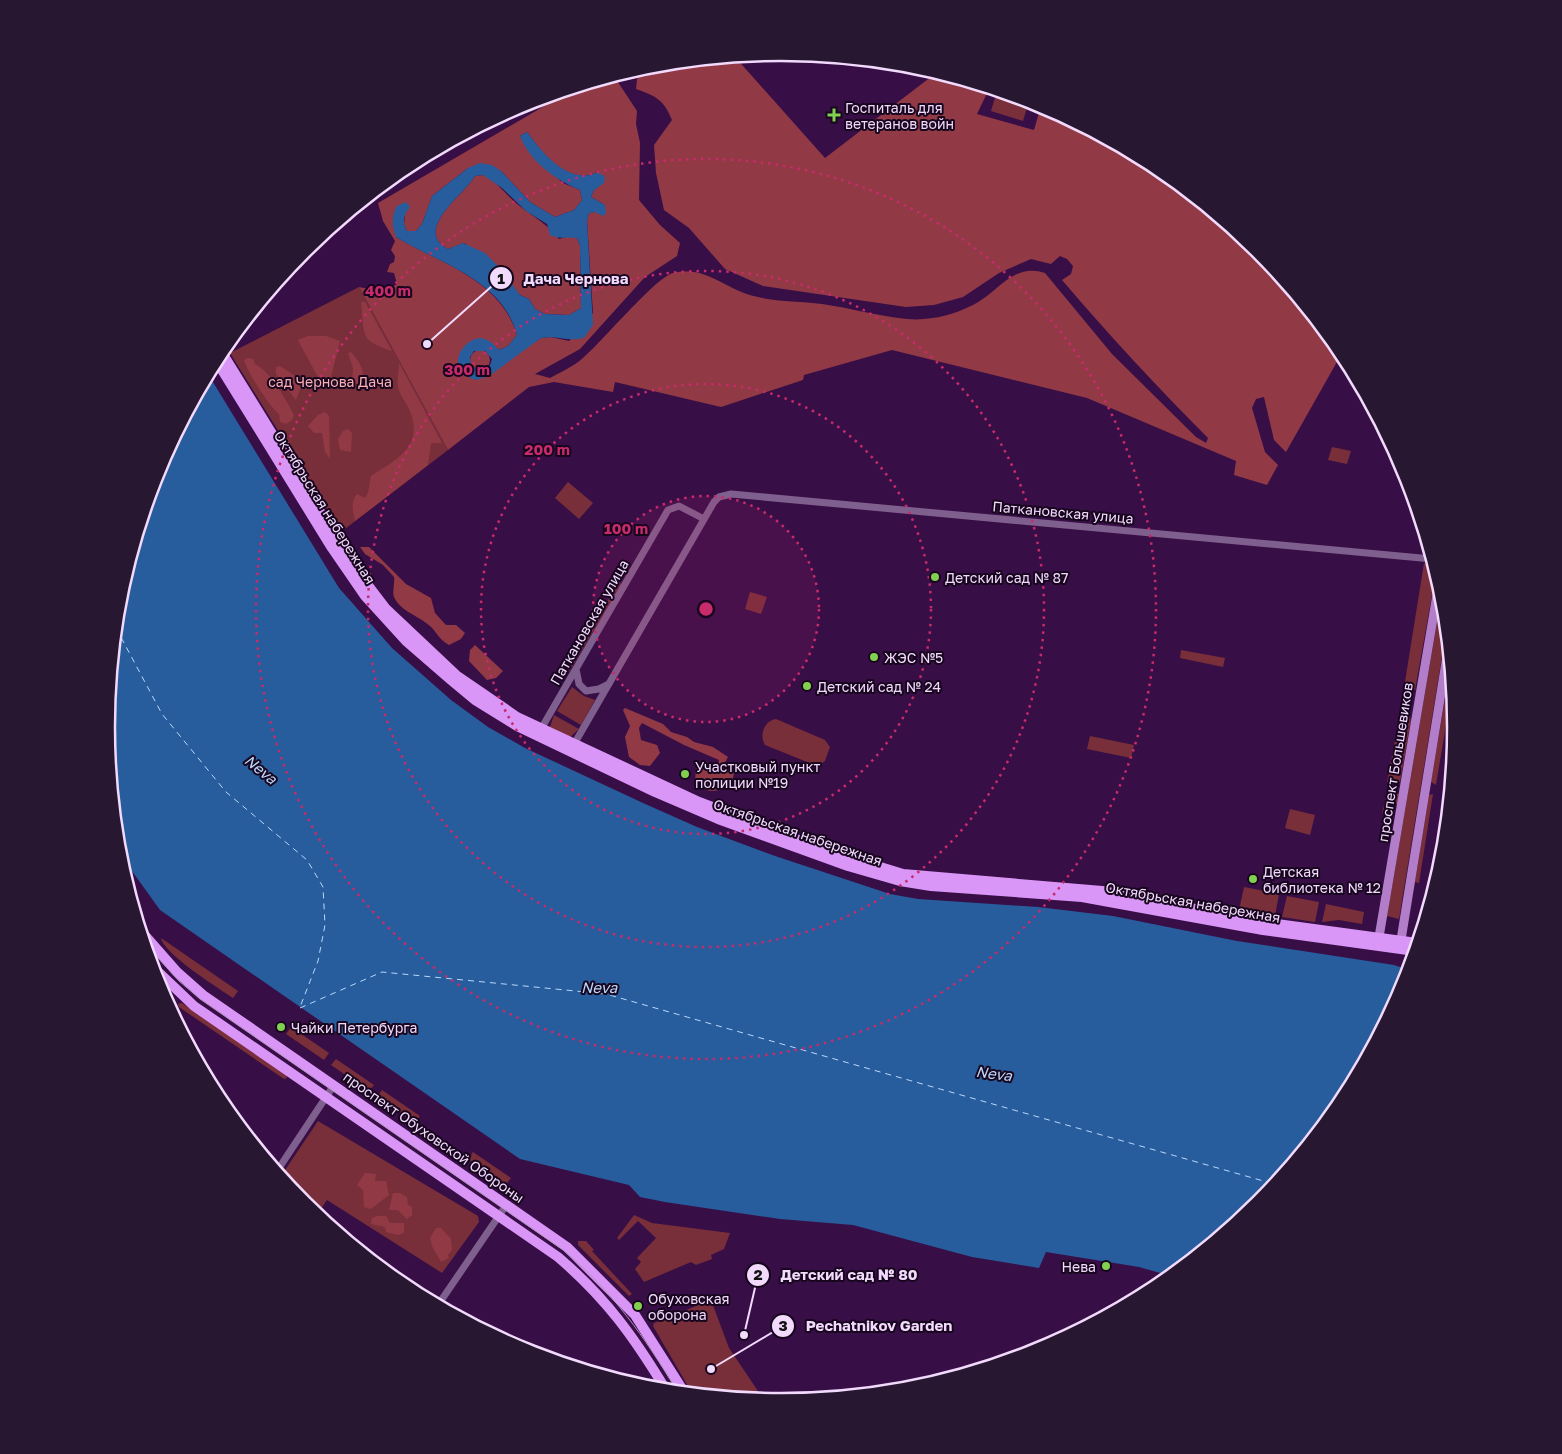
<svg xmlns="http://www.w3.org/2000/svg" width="1562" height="1454" font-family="'Golos Text',sans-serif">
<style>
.green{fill:#792f39}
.forest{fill:#913a45;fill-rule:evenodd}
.water{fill:#285d9d;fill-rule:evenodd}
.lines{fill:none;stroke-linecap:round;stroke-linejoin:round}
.ferry{stroke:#bbd7fc;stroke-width:1;stroke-dasharray:6 5;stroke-linecap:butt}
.street{stroke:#7f5f8d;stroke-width:7}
.secondary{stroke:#b27ec9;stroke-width:9}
.primary{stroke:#da96f7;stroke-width:10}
.tram{stroke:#af92bc;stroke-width:1}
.ring{fill:none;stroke:#c72b6b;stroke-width:2.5;stroke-dasharray:2.5 5}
.poi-dot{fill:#82d04f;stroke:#17061e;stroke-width:2}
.labels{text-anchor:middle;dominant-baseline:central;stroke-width:4;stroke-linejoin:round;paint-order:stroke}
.poi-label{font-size:14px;fill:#f1dafc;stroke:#17061e;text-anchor:start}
.park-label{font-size:14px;fill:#fbb0b4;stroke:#17061e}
.street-label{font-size:14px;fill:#f1dafc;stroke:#17061e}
.water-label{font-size:15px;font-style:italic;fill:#bbd7fc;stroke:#17061e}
.rim{fill:none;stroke:#f1dafc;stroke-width:2.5}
.centre{fill:#c72b6b;stroke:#17061e;stroke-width:2.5}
.ring-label{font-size:15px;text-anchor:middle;font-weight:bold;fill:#c72b6b;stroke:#17061e;stroke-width:4;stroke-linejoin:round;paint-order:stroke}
.leader{fill:none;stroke:#f1dafc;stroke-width:2}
.callout-dot{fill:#f1dafc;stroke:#17061e;stroke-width:2}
.mark-label{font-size:15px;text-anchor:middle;font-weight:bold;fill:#111}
.callout-label{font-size:15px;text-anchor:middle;font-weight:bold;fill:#f1dafc;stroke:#17061e;stroke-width:4;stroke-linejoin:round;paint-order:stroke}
</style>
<rect width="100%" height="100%" fill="#380e47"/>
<!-- green -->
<path class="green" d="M997 91 1029 101 1023 121 991 111Z
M359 287 448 450 341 532 230 353Z
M1332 447 1351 451 1347 464 1328 460Z
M568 482 593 503 579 519 555 498Z
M1424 563 1432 569 1435 578 1415 690 1404 688Z
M619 581 621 584 569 672 567 671Z
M750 592 767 597 761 614 745 609Z
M1442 593 1446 632 1399 919 1387 916Z
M1181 650 1225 658 1223 667 1180 658Z
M1450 669 1452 689 1436 785 1431 782Z
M572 687 584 696 595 700 581 725 557 711Z
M1400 714 1409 716 1411 720 1400 782H1387Z
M554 715 579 729 569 738 550 727Z
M776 719 825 740 830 747 825 761 817 766 765 745C759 735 764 721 776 719Z
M1090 736 1134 745 1131 758 1087 749Z
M1388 790 1399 794 1397 804H1393L1391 815 1382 813Z
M1433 794 1419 883 1415 882 1429 795Z
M1290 809 1315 815 1310 835 1285 828Z
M1244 887 1279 894 1275 916 1239 910Z
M1287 896 1319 902 1315 922 1282 917Z
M1326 904 1364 912 1362 924 1339 920 1322 922Z
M161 938 238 991 233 998C217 987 164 954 161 938Z
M182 1003 286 1075 287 1078 284 1079 179 1007 178 1004Z
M291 1027 329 1053 324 1060 286 1034Z
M336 1059 374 1085 369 1091 331 1065Z
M382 1090 420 1116 415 1123 377 1097Z
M318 1121 478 1216 479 1222 442 1273 327 1200 317 1214 304 1204 281 1176Z
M473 1152 511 1178 506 1184 468 1159Z
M634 1215 652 1223 730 1233 724 1249 711 1255 712 1259 696 1265 691 1262 644 1282 635 1269 641 1262 637 1258 656 1238 638 1221 619 1240 617 1238Z
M578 1241H586L594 1250 592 1251 632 1294 629 1296 578 1245Z
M711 1300 729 1348 764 1400 692 1393 653 1326 654 1323Z"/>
<!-- forest -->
<path class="forest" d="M735 57 825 158 936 73 989 89 977 114 1034 130 1041 106 1046 107 1156 166 1258 250 1342 353 1286 452 1274 440 1264 397 1256 399 1252 408 1265 452 1278 465 1267 485 1234 475 1236 461 1087 398 892 350 804 375 803 380 721 407 615 382 613 392 554 382 529 387 448 450 359 287 383 292 397 284 394 273 387 272 390 264 394 262 395 256 391 250 395 241 383 221 378 203 558 98 557 94 614 76 637 111 636 124 640 143 639 200 660 225 680 243 677 256 645 277 580 349 535 374 550 378C561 372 574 366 583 358 601 343 656 277 673 273 708 265 724 290 758 297 778 302 801 301 822 304 850 308 878 316 907 319 930 321 953 315 973 305 998 293 1013 262 1045 273L1112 354 1196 437 1206 443 1208 438C1157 387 1109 335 1062 280L1071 274 1073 266 1067 259 1060 256 1051 264 1031 259 999 273 963 297 934 305 906 307 763 286 725 269 689 228 664 210 656 173 654 145 672 120C664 100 656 96 636 89L637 79 646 71 642 68ZM527 132C543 154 568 186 598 172L603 183 594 190 591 197 605 205 595 212 589 213 587 221 593 313 569 341 551 337 541 338 476 380 460 355 487 340 499 350 508 346 517 335C500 279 441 264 396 237L406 202 404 224 407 231H416L422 224 432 196 468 168 501 171 530 202 555 217 574 210 582 200 580 190 563 183 531 153 520 136Z
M483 175C497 181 504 193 516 203 533 217 543 220 559 239L569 236 577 238 580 246 581 308 569 315 545 314 535 309 529 299 520 295 513 287 500 268 464 243 448 249C412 230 465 194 475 176Z
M361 302H365L392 351C358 340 365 335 361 302Z
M308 336H326L340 341 330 381 327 385 319 379 300 344 298 340Z
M470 360a10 10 0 1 1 20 0a10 10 0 1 1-20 0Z
M351 352C358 361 367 370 361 383L356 384 352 381 353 368 348 353Z
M248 358 253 359 255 364C272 373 285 399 294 415L292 420 286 424 280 422 279 414C270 407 247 372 244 360Z
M399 363 442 443H431L428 465 355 521C353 511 350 502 357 494L365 498 368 493 371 476C397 459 424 447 410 411 407 403 400 396 398 387 397 379 399 370 399 363Z
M280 366 307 384V388L300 389 296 400 276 374V367Z
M325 412 329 416 330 459 325 452 322 433H314L308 426 318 415Z
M348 429 352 433 351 452 340 450 338 439 343 431Z
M360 547H369L406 584 431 598 435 613 446 625H456L465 633 461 639 449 645C437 638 438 633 430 626 419 616 400 611 394 597 392 592 395 583 394 577L383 565 365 554Z
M475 645 503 671 496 678 487 680 469 661 470 650Z
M625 708 663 724 671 732 687 737 694 742 713 747 728 757 724 764 734 773 732 783C715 793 709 795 695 781L696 769 703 761 718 766 719 760 684 745 642 723 639 728 641 740 657 745 660 753 650 766 640 765 629 757 625 737 630 726 623 710Z
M365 1173 376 1174 375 1181H386L389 1195 371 1209 364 1207 363 1190 357 1185Z
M393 1193H400L407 1197 408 1205 412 1207V1215L407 1219 398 1210H389Z
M377 1216H386L390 1223H404V1233L398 1235 386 1232 385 1227 371 1224 372 1218Z
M436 1228H441L451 1239 452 1250 448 1255 449 1258 441 1262 432 1246 430 1238Z"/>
<!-- water -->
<path class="water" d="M527 132C543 153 568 186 598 172L605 177 604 183 594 190 591 197 605 205 606 213 603 216 595 212 589 213 587 221 593 325 584 338C565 342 558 335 541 338L489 376 476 380 463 375C461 371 459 367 458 363 457 349 474 333 487 340 492 342 496 347 499 350L508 346 517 335C502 279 440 264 396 237 392 225 391 217 397 206L406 202 410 207C403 216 402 221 407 231H416L422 224 432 196 468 168 480 163 492 165 501 171 530 202 555 217 574 210 582 200 580 190C556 180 530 162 520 136ZM483 175 502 188 526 211 547 224 550 235C560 240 566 236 577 238L580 246 581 308 569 315 545 314 535 309 529 299 520 295 500 268 485 253 463 243 448 249C412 230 465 194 475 176ZM474 351H485L492 359 490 365C482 371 478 371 471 365L470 357Z
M208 374 339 588 392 648 451 700 488 727 525 748 643 803 697 827 775 856 890 894 918 899 1038 907 1113 916 1237 941 1394 965 1409 970 1404 985 1342 1102 1258 1204 1171 1276 1139 1267 1046 1252 1039 1268 972 1257 853 1225 780 1219 665 1202 640 1197 629 1185 520 1159 160 910 119 853 107 727 120 595 158 469Z"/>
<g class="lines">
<!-- ferry -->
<path class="ferry" d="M116 628 162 714 226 792 307 860 323 887 325 925 318 961 300 1007
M300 1008 382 972 606 994 1274 1184"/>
<!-- street -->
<path class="street" d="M576 669 579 684 586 691 599 689 609 684
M541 729 668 510 679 506 704 519
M573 746 714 502 719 497 731 494 1432 559
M277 1171 334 1085
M438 1305 507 1204"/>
<!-- secondary -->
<path class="secondary" d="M1378 943 1439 583
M1400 946 1448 650"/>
<!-- primary -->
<path class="primary" d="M221 351 354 567 386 609 456 675 517 717 699 802 825 850 903 874 1102 891 1262 922 1417 943
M216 360 332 548 365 596 406 641 451 680 475 700 517 726 655 792 718 819 848 866 900 881 931 886 1082 897 1263 930 1415 951
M141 931 177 972 203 995 567 1247 635 1315 684 1392
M152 966 194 1006 558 1257C606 1298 634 1337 666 1390"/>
<!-- tram -->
<path class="tram" d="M146 945 179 981 200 999 563 1250C613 1292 644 1336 677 1391"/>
</g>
<!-- distance rings -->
<circle cx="706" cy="609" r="113" fill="#c72b6b" fill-opacity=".12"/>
<g class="ring">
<circle cx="706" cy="609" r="113"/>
<circle cx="706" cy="609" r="225"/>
<circle cx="706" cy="609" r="338"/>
<circle cx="706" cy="609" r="450"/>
</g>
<!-- markers -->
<g class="poi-dot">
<path d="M831.5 107.5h5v5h5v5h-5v5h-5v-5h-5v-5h5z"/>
<circle cx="935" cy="577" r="5"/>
<circle cx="874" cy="657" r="5"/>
<circle cx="807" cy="686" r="5"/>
<circle cx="685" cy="774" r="5"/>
<circle cx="1253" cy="879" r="5"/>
<circle cx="281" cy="1027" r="5"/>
<circle cx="1106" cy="1266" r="5"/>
<circle cx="638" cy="1306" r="5"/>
</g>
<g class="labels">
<!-- poi labels -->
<g class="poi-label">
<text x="845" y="107">Госпиталь для<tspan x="845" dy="16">ветеранов войн</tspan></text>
<text x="945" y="577">Детский сад № 87</text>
<text x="884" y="657">ЖЭС №5</text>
<text x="817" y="686">Детский сад № 24</text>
<text x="695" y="766">Участковый пункт<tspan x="695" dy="16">полиции №19</tspan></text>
<text x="1263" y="871">Детская<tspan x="1263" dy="16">библиотека № 12</tspan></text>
<text x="291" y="1027">Чайки Петербурга</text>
<text x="1096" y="1266" text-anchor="end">Нева</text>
<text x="648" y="1298">Обуховская<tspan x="648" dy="16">оборона</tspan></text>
</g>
<!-- park labels -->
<g class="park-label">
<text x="330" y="381">сад Чернова Дача</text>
</g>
<!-- street labels -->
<g class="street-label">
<text transform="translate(325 507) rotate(58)">Октябрьская набережная</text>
<text transform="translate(1063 512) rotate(5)">Паткановская улица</text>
<text transform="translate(589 622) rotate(-60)">Паткановская улица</text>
<text transform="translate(1395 762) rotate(-81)">проспект Большевиков</text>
<text transform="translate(798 832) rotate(19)">Октябрьская набережная</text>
<text transform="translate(1193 902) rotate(10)">Октябрьская набережная</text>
<text transform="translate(434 1137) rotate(35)">проспект Обуховской Обороны</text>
</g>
<!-- water labels -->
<g class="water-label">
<text transform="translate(261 769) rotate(39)">Neva</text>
<text x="599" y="987">Neva</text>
<text transform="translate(994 1073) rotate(7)">Neva</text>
</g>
</g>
<!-- crop -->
<path d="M0 0H1562V1454H0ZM115 727a666 666 0 1 1 1332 0a666 666 0 1 1-1332 0Z" fill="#281730" fill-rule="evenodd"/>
<path class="rim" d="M115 727a666 666 0 1 1 1332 0a666 666 0 1 1-1332 0Z"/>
<circle cx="706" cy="609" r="8" class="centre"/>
<g class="ring-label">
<text x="388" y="296">400 m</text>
<text x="467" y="375">300 m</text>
<text x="547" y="455">200 m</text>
<text x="626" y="534">100 m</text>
</g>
<!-- callouts -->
<path class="leader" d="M427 344L501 278M744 1335L758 1275M711 1369L783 1326"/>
<g class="callout-dot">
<circle cx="427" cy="344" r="5"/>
<circle cx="744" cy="1335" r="5"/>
<circle cx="711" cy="1369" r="5"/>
<circle cx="501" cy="278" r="12"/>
<circle cx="758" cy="1275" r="12"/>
<circle cx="783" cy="1326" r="12"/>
</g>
<g class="mark-label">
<text x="501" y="284">1</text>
<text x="758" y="1280">2</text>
<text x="783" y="1331">3</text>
</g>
<g class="callout-label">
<text x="576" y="284">Дача Чернова</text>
<text x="849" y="1280">Детский сад № 80</text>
<text x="879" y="1331">Pechatnikov Garden</text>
</g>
</svg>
